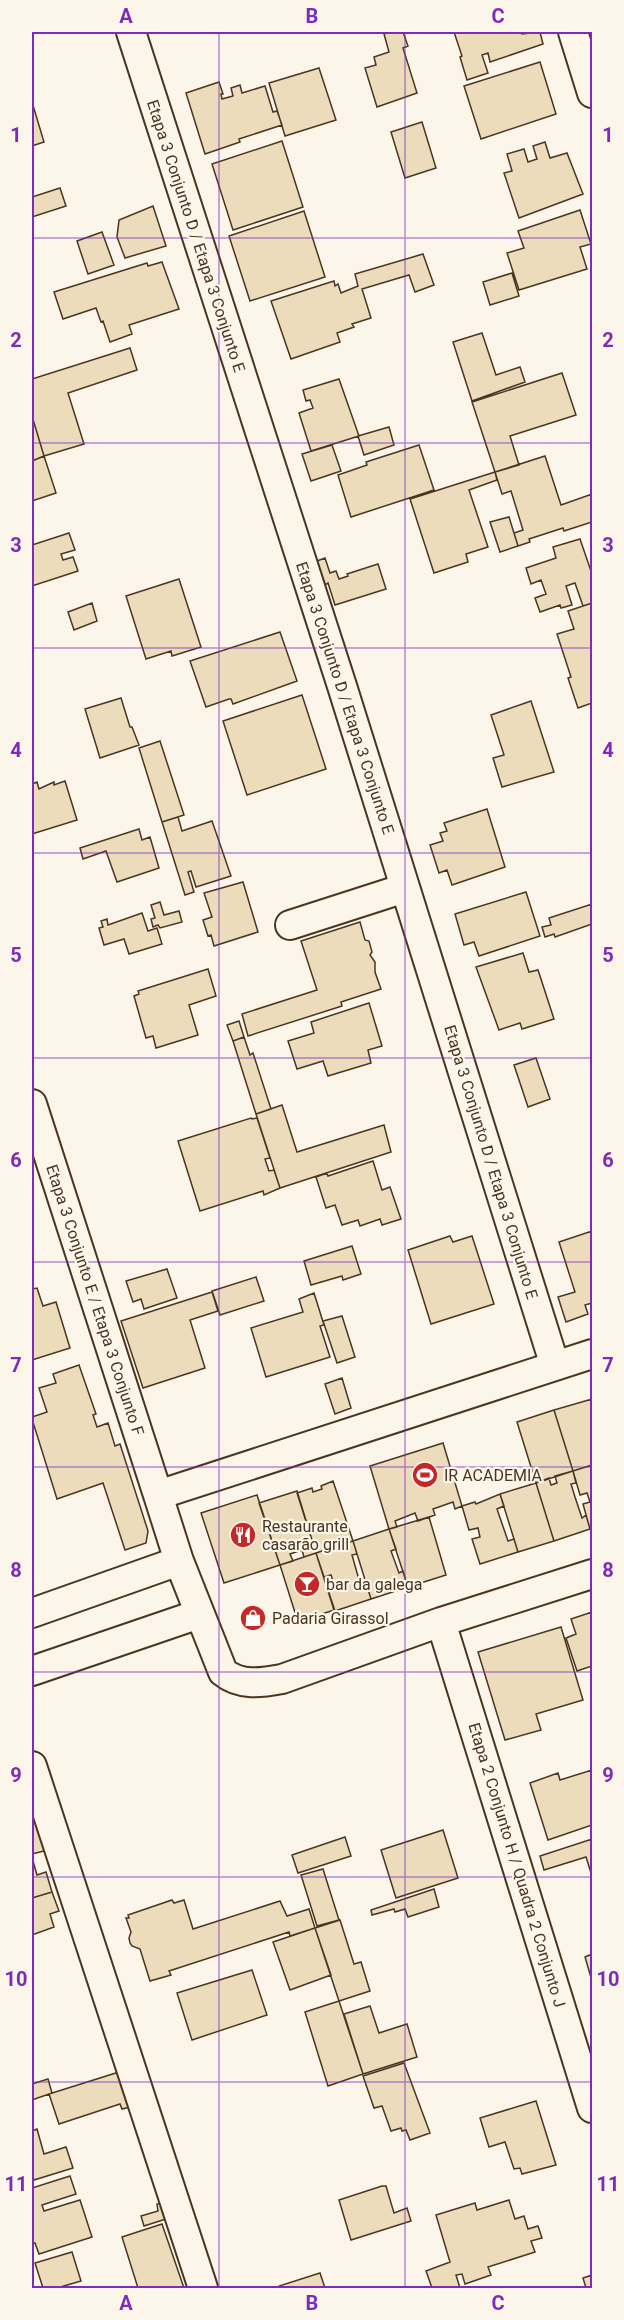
<svg xmlns="http://www.w3.org/2000/svg" width="624" height="2320" font-family="Roboto,sans-serif">
<style>
.building{fill:#ecdcbc;stroke:#4a3520;stroke-width:1.5}
.lines{fill:none;stroke-linecap:round;stroke-linejoin:round}
.minor-casing{stroke:#4a3520;stroke-width:32}
.minor{stroke:#fbf6e9;stroke-width:28}
.grid{fill:none;stroke:#7b2cbf;stroke-width:1.5;stroke-opacity:0.55}
.labels{text-anchor:middle;dominant-baseline:central;stroke-width:4.5;stroke-linejoin:round;paint-order:stroke}
.street-label{font-size:16px;fill:#4a3520;stroke:#fbf6e9}
.poi-label{font-size:16px;fill:#4a3520;stroke:#fbf6e9;text-anchor:start}
.neatline{fill:none;stroke:#7b2cbf;stroke-width:2}
.grid-label{font-size:20px;text-anchor:middle;font-weight:bold;fill:#7b2cbf}
</style>
<rect width="100%" height="100%" fill="#fbf6e9"/>
<!-- building -->
<path class="building" d="M391 32H403L408 46 403 48 417 93 377 107 365 68 376 65 374 57 389 52 384 34Z
M454 32H521L522 34 540 32 543 44 490 62 488 53 482 55 488 73 467 80 460 57 462 56Z
M540 62 556 114 481 139 464 86Z
M319 68 336 120 285 136 269 83Z
M219 82 223 94H221L222 99 233 96 231 88 240 85 242 93 265 86 273 112 277 111 282 125 239 139 240 142 205 154 186 93Z
M32 102 44 142 32 146Z
M422 122 436 168 405 178 391 132Z
M282 141 303 207 233 230 212 164Z
M545 142 550 158 567 153 583 194 519 218 504 173 512 171 507 154 524 149 528 162 537 159 533 146Z
M60 188 66 206 32 217V197Z
M153 206 166 246 125 258 117 237 119 220Z
M580 210 591 244 580 247 587 269 519 290 507 253 524 248 518 231Z
M304 211 325 277 250 301 229 236Z
M102 232 114 265 88 274 77 241Z
M423 254 434 285 415 292 409 275 362 289 371 318 352 324 354 327 337 333 340 342 291 359 271 301 334 281 335 286 338 284 341 293 358 286 355 274Z
M162 262 179 309 129 325 132 334 110 342 103 321 101 322 96 308 63 319 54 292 147 263 148 266Z
M512 273 519 296 490 305 483 282Z
M482 333 496 375 520 367 525 382 472 401 453 342Z
M130 348 137 370 68 393 84 444 44 456 32 416V379Z
M562 373 576 415 510 436 519 465 495 472 472 402Z
M339 379 359 436 311 451 299 413 313 408 310 400 306 401 303 390Z
M32 416 44 456 32 461Z
M389 427 394 445 364 455 358 436Z
M332 445 341 471 311 481 302 454Z
M419 445 434 490 351 517 338 475 367 465 366 462Z
M44 456 56 493 32 501V461Z
M545 456 561 505 592 494V522L564 531 563 528 529 539 530 542 518 546 514 533 523 530 511 491 502 494 495 472Z
M495 472 497 480 469 490 488 547 466 554 468 562 434 573 410 499Z
M509 517 518 546 500 552 490 522Z
M69 533 75 550 61 554 63 560 73 557 78 571 32 586V545Z
M580 539 592 574V603L583 606 575 583 566 586 572 605 561 608 560 605 540 612 535 598 546 594 541 580 531 584 526 568 556 558 553 547Z
M325 558 330 573 336 571 339 579 348 576 347 574 378 564 386 589 335 605 328 583 325 585 317 561Z
M179 579 201 647 172 656 171 651 146 659 126 596Z
M92 603 97 621 74 630 68 612Z
M592 603V703L578 708 568 678 571 677 557 634 574 629 568 611Z
M280 632 297 681 233 704 231 699H229L206 707 190 661Z
M302 695 326 769 247 795 223 721Z
M121 698 130 727H132L139 745 100 758 85 709Z
M531 701 554 772 502 787 493 758 504 755 491 715Z
M160 741 184 815 162 822 139 748Z
M65 781 77 820 32 834V784L37 782 39 789 54 782V785Z
M487 809 505 867 452 885 447 870 439 873 430 845 443 841 440 833 447 831 444 823Z
M178 817 182 831 212 821 231 876 196 887 191 871 188 872 194 892 185 895 162 822Z
M139 829 142 840 150 837 159 868 117 882 106 851 83 859 80 848Z
M243 882 258 932 214 946 211 935 208 936 203 920 212 917 204 893Z
M526 892 540 936 479 956 474 942 464 945 455 914Z
M160 902 164 915 179 911 182 922 160 928 158 925 153 927 151 919 155 918 151 905Z
M592 904V924L555 937 554 934 545 937 542 927 551 925 549 918Z
M142 913 148 931 157 928 162 944 129 954 124 939 104 945 99 928 103 927 101 921 107 919 108 925Z
M360 922 365 940 369 941 372 952 370 955 375 962V972L381 989 341 1002 342 1006 248 1036 242 1014 317 990 301 941Z
M523 953 529 972 538 970 554 1019 522 1029 520 1023 499 1030 476 967Z
M208 969 216 996 189 1005 198 1035 156 1048 153 1036 146 1038 134 996 139 994 138 991Z
M369 1003 382 1046 368 1050 371 1063 328 1076 323 1061 297 1069 288 1041 314 1033 311 1022Z
M239 1021 244 1037 233 1041 227 1025Z
M244 1037 250 1055 253 1053 271 1109 256 1114 233 1041Z
M536 1058 550 1099 528 1107 514 1065Z
M282 1105 297 1152 384 1125 391 1152 280 1188 256 1114Z
M251 1118 252 1119 257 1118 270 1158 265 1159 269 1171 274 1170 280 1188 264 1195 263 1191 200 1211 178 1141Z
M373 1161 382 1190 390 1187 401 1219 382 1225 380 1219 360 1226 358 1220 342 1225 335 1205 326 1208 316 1177 327 1173 328 1176Z
M592 1231V1303L585 1305 588 1314 566 1322 558 1297 575 1292 559 1242Z
M450 1236 453 1242 472 1236 494 1304 431 1324 408 1250Z
M352 1246 361 1274 343 1280 342 1276 311 1285 304 1261Z
M167 1269 177 1298 144 1309 141 1299 133 1302 126 1281Z
M256 1277 264 1301 220 1315 212 1291Z
M37 1288 43 1306 56 1302 70 1348 32 1360V1289Z
M212 1292 218 1311 190 1320 205 1368 143 1388 121 1321Z
M314 1293 324 1325 320 1326 330 1357 266 1377 251 1328 303 1312 299 1299Z
M342 1316 355 1357 337 1363 323 1321Z
M79 1365 96 1414 93 1415 97 1427 108 1423 115 1446 120 1444 148 1531 146 1543 125 1550 103 1483 57 1499 32 1419V1417L47 1412 39 1388 56 1383 53 1374Z
M342 1378 351 1408 335 1414 325 1384Z
M592 1399V1465L573 1471 554 1410Z
M554 1410 573 1471 536 1483 517 1422Z
M443 1443 462 1506 455 1509 453 1502 433 1509 435 1515 418 1521 415 1513 395 1521 397 1527 389 1529 370 1466Z
M592 1465V1529H590L583 1504 590 1502 587 1493 580 1495 573 1471Z
M573 1471 576 1483 571 1484 575 1497 582 1518 586 1515 590 1529 554 1541 536 1483 549 1478 551 1485 557 1483 555 1476Z
M333 1481 353 1541 316 1553 297 1493 312 1488 313 1492 322 1489 321 1486Z
M536 1483 554 1541 518 1552 500 1494Z
M297 1491 316 1553 304 1557 302 1550 290 1554 293 1561 280 1565 259 1503Z
M500 1494 504 1506 497 1509 508 1541 514 1539 518 1552 480 1564 472 1539 480 1537 478 1528 469 1530 462 1506 475 1502 476 1504Z
M257 1495 280 1565 224 1583 201 1513Z
M429 1517 446 1575 408 1587 389 1529Z
M389 1529 396 1549 391 1551 399 1573 403 1571 408 1587 371 1599 353 1541Z
M353 1541 357 1554 352 1555 361 1587 367 1586 371 1599 335 1611 327 1587 334 1584 331 1575 324 1577 316 1553Z
M316 1553 334 1610 298 1622 280 1565Z
M592 1612V1666L577 1671 566 1638 576 1634 571 1619Z
M561 1627 583 1700 536 1714 541 1730 505 1740 478 1652Z
M592 1770V1825L548 1840 530 1783 558 1773 560 1780Z
M34 1811 48 1850 32 1854V1812Z
M443 1830 458 1878 396 1898 381 1850Z
M345 1837 351 1856 298 1873 292 1855Z
M592 1839V1876L586 1857 544 1870 540 1856Z
M33 1861 37 1875 46 1872 52 1892 32 1898V1862Z
M323 1869 339 1920 317 1926 301 1875Z
M434 1889 439 1907 408 1917 405 1909 395 1912 394 1909 372 1915 371 1910Z
M52 1892 59 1911 50 1914 54 1927 32 1935V1898Z
M172 1900 174 1903 184 1900 193 1929 280 1901 287 1916 309 1909 315 1928 290 1936 289 1932 169 1971 171 1975 150 1981 140 1949 132 1946 130 1943 129 1938 131 1932 126 1918H129L128 1915Z
M340 1920 354 1964 361 1962 370 1991 339 2001 315 1928Z
M315 1928 331 1975 290 1990 273 1942Z
M592 1954V1981L585 1957Z
M252 1970 267 2015 192 2040 177 1993Z
M339 2001 363 2074 328 2086 305 2012Z
M370 2006 379 2033 407 2024 417 2057 363 2074 344 2014Z
M404 2063 430 2133 410 2140 406 2130 402 2131 401 2128 391 2131 382 2106 374 2108 363 2076Z
M119 2072 130 2107 122 2109 120 2104 59 2124 49 2094Z
M48 2079 52 2093 32 2100V2084Z
M536 2101 556 2165 522 2174 520 2168 514 2169 505 2142 489 2147 480 2118Z
M37 2129 44 2154 66 2147 73 2168 34 2180 32 2174V2131Z
M70 2176 76 2194 42 2205 44 2211 80 2200 92 2237 39 2254 35 2243 32 2244V2188Z
M382 2186H386L394 2213 407 2208 411 2221 351 2240 339 2200Z
M509 2200 515 2219 524 2216 528 2229 538 2226 542 2238 531 2241 535 2252 488 2267 491 2275 465 2284 462 2274 456 2275 460 2288H432L426 2271 450 2262 436 2215 475 2203 477 2210Z
M161 2203 166 2219 144 2226 141 2216 158 2211 157 2204Z
M162 2224 184 2288H138L122 2237Z
M72 2252 81 2281 57 2288H43L35 2263Z
M320 2273 325 2288H278L279 2286Z
M592 2275V2288H586L583 2278Z"/>
<g class="lines">
<!-- minor casing -->
<g class="minor-casing">
<path id="minor" d="M131 32 342 686 555 1366
M573 32 592 93
M290 925 405 888
M32 1104 158 1495
M179 1561 223 1672C240 1686 261 1683 282 1679L441 1622 592 1574
M32 1613 179 1561 158 1495 592 1354
M441 1622 592 2108
M32 1671 199 1614
M32 1766 203 2288"/>
</g>
<!-- minor -->
<use href="#minor" class="minor"/>
</g>
<!-- grid -->
<path class="grid" d="M219 32V2288M405 32V2288M32 238H592M32 443H592M32 648H592M32 853H592M32 1058H592M32 1262H592M32 1467H592M32 1672H592M32 1877H592M32 2082H592"/>
<!-- icons -->
<defs>
<g id="stadium-disc" transform="scale(1.35)"><circle r="9.5" fill="#c62828" stroke="#fbf6e9"/><path d="M0-5a6.5 5 0 1 0 0 10a6.5 5 0 1 0 0-10ZM-3.5-1.8h7v3.6h-7Z" fill="#fff"/></g>
<g id="restaurant-disc" transform="scale(1.35)"><circle r="9.5" fill="#c62828" stroke="#fbf6e9"/><path d="M-5-6h1v4h1v-4h1v4h1v-4h1v5L-1.5 .5V6h-2V.5L-5-1ZM5-6V6H3V1.5H1.5Q1.5-4 5-6Z" fill="#fff"/></g>
<g id="bar-disc" transform="scale(1.35)"><circle r="9.5" fill="#c62828" stroke="#fbf6e9"/><path d="M-6-5H6L.8 .8V4.5H3.5V6h-7V4.5H-.8V.8Z" fill="#fff"/></g>
<g id="shop-disc" transform="scale(1.35)"><circle r="9.5" fill="#c62828" stroke="#fbf6e9"/><path d="M-5-2.5h2.3a2.7 3.5 0 0 1 5.4 0H5L5.5 6h-11ZM-1.5-2.5h3a1.5 2.3 0 0 0-3 0Z" fill="#fff"/></g>
</defs>
<g fill-rule="evenodd">
<use href="#stadium-disc" x="425" y="1475"/>
<use href="#restaurant-disc" x="243" y="1535"/>
<use href="#bar-disc" x="307" y="1584"/>
<use href="#shop-disc" x="253" y="1618"/>
</g>
<g class="labels">
<!-- street labels -->
<g class="street-label">
<text transform="translate(196 236) rotate(72)">Etapa 3 Conjunto D / Etapa 3 Conjunto E</text>
<text transform="translate(345 698) rotate(72)">Etapa 3 Conjunto D / Etapa 3 Conjunto E</text>
<text transform="translate(491 1162) rotate(73)">Etapa 3 Conjunto D / Etapa 3 Conjunto E</text>
<text transform="translate(95 1300) rotate(72)">Etapa 3 Conjunto E / Etapa 3 Conjunto F</text>
<text transform="translate(517 1865) rotate(73)">Etapa 2 Conjunto H / Quadra 2 Conjunto J</text>
</g>
<!-- poi labels -->
<g class="poi-label">
<text x="444" y="1475">IR ACADEMIA</text>
<text x="262" y="1526">Restaurante<tspan x="262" dy="18">casarão grill</tspan></text>
<text x="326" y="1584">bar da galega</text>
<text x="272" y="1618">Padaria Girassol</text>
</g>
</g>
<!-- border -->
<rect width="624" height="2320" fill="none" stroke="#fbf6e9" stroke-width="66"/>
<rect x="33" y="33" width="558" height="2254" class="neatline"/>
<g class="grid-label">
<text x="126" y="23">A</text>
<text x="312" y="23">B</text>
<text x="498" y="23">C</text>
<text x="16" y="142">1</text>
<text x="608" y="142">1</text>
<text x="16" y="347">2</text>
<text x="608" y="347">2</text>
<text x="16" y="552">3</text>
<text x="608" y="552">3</text>
<text x="16" y="757">4</text>
<text x="608" y="757">4</text>
<text x="16" y="962">5</text>
<text x="608" y="962">5</text>
<text x="16" y="1167">6</text>
<text x="608" y="1167">6</text>
<text x="16" y="1372">7</text>
<text x="608" y="1372">7</text>
<text x="16" y="1577">8</text>
<text x="608" y="1577">8</text>
<text x="16" y="1782">9</text>
<text x="608" y="1782">9</text>
<text x="16" y="1986">10</text>
<text x="608" y="1986">10</text>
<text x="16" y="2191">11</text>
<text x="608" y="2191">11</text>
<text x="126" y="2310">A</text>
<text x="312" y="2310">B</text>
<text x="498" y="2310">C</text>
</g>
</svg>
